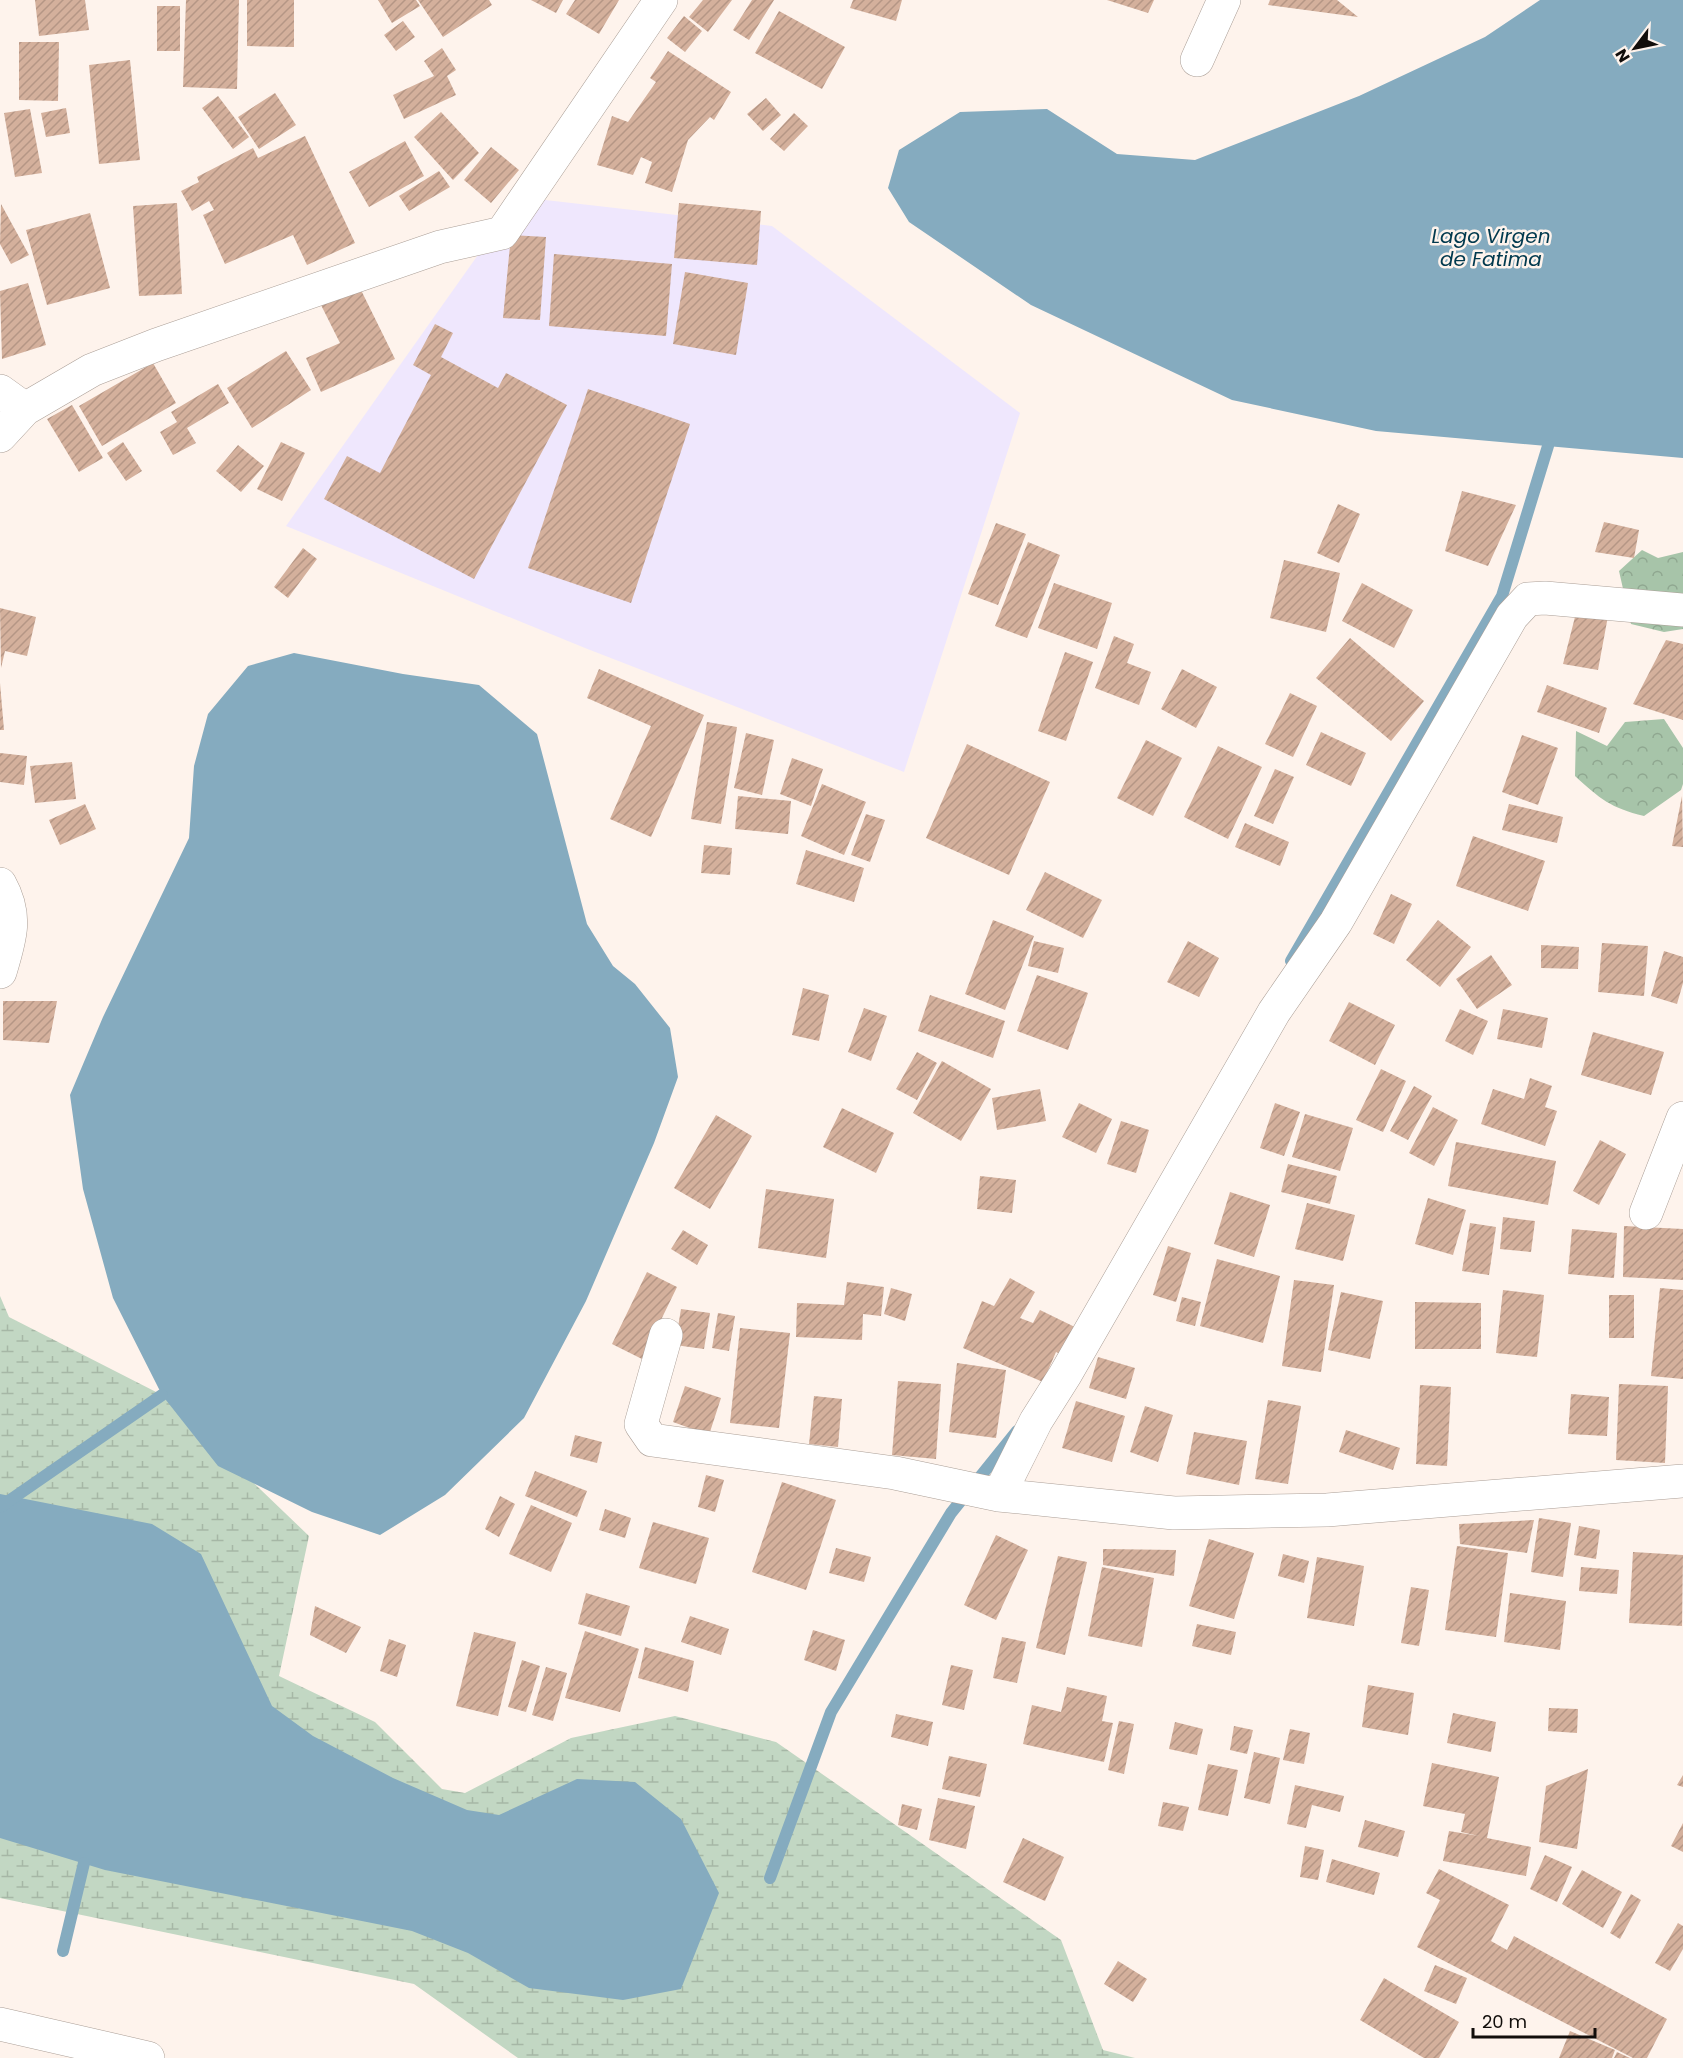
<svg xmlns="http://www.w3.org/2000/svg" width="1683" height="2058" font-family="Poppins,sans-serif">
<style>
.education{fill:#efe7fd}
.forest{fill:url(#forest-crowns)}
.wetland{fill:url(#wetland-marsh)}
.water{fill:#85abbf}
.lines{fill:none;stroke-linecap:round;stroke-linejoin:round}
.stream{stroke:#85abbf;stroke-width:12}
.building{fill:url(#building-hatch)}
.minor-casing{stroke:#ab9f97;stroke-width:34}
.minor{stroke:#fff;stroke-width:33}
.labels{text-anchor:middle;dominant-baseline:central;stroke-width:5;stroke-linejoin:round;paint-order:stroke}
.water-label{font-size:20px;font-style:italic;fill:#01394e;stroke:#fef3ec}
</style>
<defs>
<pattern id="forest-crowns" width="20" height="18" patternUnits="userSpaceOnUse" patternTransform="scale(1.5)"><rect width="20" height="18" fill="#a7c4a9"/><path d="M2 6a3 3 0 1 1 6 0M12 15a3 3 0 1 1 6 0" fill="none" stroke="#8fa790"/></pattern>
<pattern id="wetland-marsh" width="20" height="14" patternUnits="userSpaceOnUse" patternTransform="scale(1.5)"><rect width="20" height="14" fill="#c2d7c3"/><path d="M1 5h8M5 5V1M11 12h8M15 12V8" fill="none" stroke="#a6b7a6"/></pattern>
<pattern id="building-hatch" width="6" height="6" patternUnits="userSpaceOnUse" patternTransform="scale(1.5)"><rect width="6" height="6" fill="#d4b09c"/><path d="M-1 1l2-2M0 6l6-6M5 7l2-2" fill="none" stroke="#b59685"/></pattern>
</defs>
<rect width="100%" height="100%" fill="#fef3ec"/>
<!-- education -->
<path class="education" d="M519 197 772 226 1020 413 904 772 585 648 286 526Z"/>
<!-- forest -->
<path class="forest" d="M1642 550 1658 558 1683 552V629L1664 632 1631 624 1619 571Z
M1664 719 1683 748V784L1681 790 1644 816C1611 808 1600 799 1575 776L1576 731 1607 746 1625 722Z"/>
<!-- wetland -->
<path class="wetland" d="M0 1296 9 1317 162 1395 309 1536 279 1676 375 1722 442 1789 465 1793 571 1738 675 1716 776 1742 1061 1940 1103 2050 1135 2058H518L414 1984 0 1898Z"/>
<!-- water -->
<path class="water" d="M1540 0H1683V458L1376 431 1232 400 1031 305 909 222 888 188 899 150 960 112 1047 109 1117 154 1195 160 1359 96 1485 37Z
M294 653 403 674 479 685 537 734 587 924 613 966 635 984 670 1028 678 1077 654 1143 586 1301 524 1418 445 1495 380 1535 312 1512 218 1466 162 1395 113 1298 83 1189 70 1095 103 1017 189 838 194 766 208 714 248 666Z
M0 1494 152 1524 201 1554 272 1706 313 1736 393 1778 467 1810 499 1815 577 1779 635 1782 681 1819 719 1893 681 1989 623 2000 529 1988 468 1953 412 1931 105 1870 0 1838Z"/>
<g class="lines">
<!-- stream -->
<path class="stream" d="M1291 961 1502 596 1548 446
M0 1507 162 1395
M770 1878 831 1712 951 1513 1017 1431
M63 1951 84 1863"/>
</g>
<!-- building -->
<path class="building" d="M35 0H85L89 30 39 36Z
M186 0H239L237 89 183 87Z
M247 0H294V47L247 46Z
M378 0H416L420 6 392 23Z
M418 0H489L492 5 443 37Z
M531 0H563L556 13Z
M575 0H619L599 34 566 14Z
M703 0H732L708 32 689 17Z
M752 0H774L749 40 733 30Z
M853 0H902L896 21 850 8Z
M1107 0H1154L1148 13Z
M1270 0H1337L1358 17 1268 5Z
M157 6H180V51H157Z
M779 11 845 47 822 89 755 53Z
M684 16 702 31 685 52 667 38Z
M403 21 415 37 396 51 384 35Z
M19 42H59L58 101 19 100Z
M442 48 456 70 447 76 456 95 404 119 393 95 434 76 424 61Z
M668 51 731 92 714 120 710 117 688 140 672 192 645 183 652 162 641 157 633 175 597 165 612 116 628 122 656 82 650 78Z
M130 60 140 160 99 164 89 65Z
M275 93 296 125 259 149 238 117Z
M218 96 249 137 233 149 202 108Z
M766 98 781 115 763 131 747 114Z
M66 108 70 133 46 137 41 113Z
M30 109 42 173 15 177 4 113Z
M441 112 479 153 453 180 414 137Z
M794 113 808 126 784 151 770 139Z
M305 136 355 243 307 265 293 235 225 264 203 215 214 210 209 201 192 211 181 191 199 182 197 177 253 148 258 158Z
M405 141 424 176 369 207 349 172Z
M491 147 519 170 491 203 464 180Z
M439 171 450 187 409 211 399 196Z
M177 203 182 294 139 296 133 206Z
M679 203 761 211 757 265 674 258Z
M1 204 29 255 11 264 0 244Z
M90 213 110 288 47 305 26 230Z
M511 235 546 237 540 320 503 318Z
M554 254 672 264 666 336 549 326Z
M685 272 748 283 736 355 673 344Z
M28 283 46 345 2 359 0 291Z
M360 288 395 359 321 392 306 358 340 343 321 305Z
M435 324 453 333 441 357 498 388 506 373 567 405 474 579 324 499 347 456 380 473 431 375 413 365Z
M286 351 311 390 252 428 227 388Z
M153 363 176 403 102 446 79 406Z
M218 384 229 403 187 428 196 443 173 455 160 432 177 422 171 412Z
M588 389 690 424 631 603 528 568Z
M72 405 103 458 79 472 47 419Z
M123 442 142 471 126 481 107 453Z
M281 442 305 453 282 501 257 489Z
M238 445 264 466 241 492 216 471Z
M1462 491 1516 505 1488 566 1445 551Z
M1338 504 1360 514 1339 563 1317 553Z
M1604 522 1639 530 1634 558 1595 552Z
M996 523 1026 534 998 605 968 594Z
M1028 542 1060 555 1027 638 995 626Z
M303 548 317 559 288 598 274 587Z
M1284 560 1340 573 1326 632 1270 618Z
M1054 583 1112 603 1097 649 1038 628Z
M1362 583 1413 610 1394 648 1342 621Z
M0 608 36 617 27 656 5 651 1 668Z
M1577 609 1608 616 1598 670 1563 664Z
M1114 636 1134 644 1127 663 1151 672 1139 705 1095 688Z
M1350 638 1424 701 1391 741 1316 678Z
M1666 640 1683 644V720L1633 704Z
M1065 652 1093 662 1066 741 1038 731Z
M599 669 704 715 651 837 610 819 651 726 587 698Z
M1182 669 1217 687 1196 728 1161 709Z
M0 683 4 730H0Z
M1547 685 1607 708 1599 733 1537 712Z
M1290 693 1317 706 1293 757 1265 744Z
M707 722 737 727 721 824 691 819Z
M1321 732 1366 753 1351 786 1306 765Z
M746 733 774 740 762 795 734 788Z
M1522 735 1558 748 1538 805 1502 792Z
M1146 740 1182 758 1153 816 1117 798Z
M967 744 1050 782 1009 875 926 838Z
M1218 746 1262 767 1228 839 1184 817Z
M0 753 27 756 24 785 0 782Z
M792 758 823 769 811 806 780 794Z
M72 762 76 799 35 803 30 766Z
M1275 769 1294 777 1273 824 1254 816Z
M822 784 866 802 844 855 801 836Z
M738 796 791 801 788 834 735 829Z
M1682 796 1683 847 1672 846Z
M85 804 96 829 60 845 49 820Z
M1509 804 1563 817 1557 843 1502 830Z
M866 814 885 820 870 862 851 855Z
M1245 823 1289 842 1280 866 1235 847Z
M1473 836 1545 861 1528 911 1456 886Z
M704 845 732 848 730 875 701 873Z
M806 850 864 868 854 902 796 884Z
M1045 872 1102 900 1083 938 1026 910Z
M1391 894 1412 904 1394 944 1373 934Z
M993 920 1034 936 1005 1010 965 994Z
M1438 920 1471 947 1440 987 1406 960Z
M1034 941 1064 948 1058 973 1028 966Z
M1188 941 1219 958 1199 997 1167 982Z
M1602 943 1648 946 1644 996 1598 992Z
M1541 945 1579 947 1578 969 1541 968Z
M1664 951 1683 957V983L1677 1004 1651 996Z
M1491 955 1512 985 1477 1009 1456 979Z
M1037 975 1088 993 1068 1050 1017 1031Z
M803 988 829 995 819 1041 792 1035Z
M930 995 1005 1021 993 1058 918 1031Z
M3 1001H57L49 1043 3 1040Z
M1349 1002 1395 1025 1375 1065 1329 1041Z
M864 1008 887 1016 871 1061 848 1052Z
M1460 1009 1488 1021 1473 1055 1445 1041Z
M1503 1009 1548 1018 1542 1048 1497 1039Z
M1593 1032 1664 1052 1651 1095 1581 1075Z
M917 1052 937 1063 917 1100 896 1089Z
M942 1061 991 1089 961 1141 913 1113Z
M1381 1069 1406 1081 1383 1132 1356 1120Z
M1530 1078 1552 1086 1545 1107 1557 1111 1545 1146 1481 1124 1493 1089 1524 1099Z
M1414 1086 1432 1096 1408 1140 1390 1131Z
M1040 1089 1046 1121 997 1130 992 1098Z
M1079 1103 1112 1119 1096 1153 1062 1137Z
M1275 1103 1300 1112 1284 1156 1260 1148Z
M1433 1107 1458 1120 1434 1166 1409 1153Z
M842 1108 894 1133 876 1173 823 1147Z
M1305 1114 1353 1128 1340 1171 1292 1157Z
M716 1115 752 1136 710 1209 674 1188Z
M1121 1121 1149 1130 1136 1173 1107 1164Z
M1600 1140 1626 1154 1599 1205 1573 1191Z
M1456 1142 1556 1161 1548 1205 1448 1186Z
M1288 1164 1337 1176 1330 1204 1281 1192Z
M980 1176 1016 1180 1012 1213 977 1209Z
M766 1189 834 1199 826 1258 758 1248Z
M1230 1192 1270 1205 1254 1257 1214 1244Z
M1428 1198 1466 1210 1453 1255 1415 1244Z
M1307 1203 1355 1215 1343 1261 1295 1249Z
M1503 1217 1535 1221 1531 1252 1500 1249Z
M1470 1223 1496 1227 1489 1275 1462 1271Z
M1624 1226 1683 1229V1280L1623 1277Z
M1572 1229 1617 1233 1614 1278 1568 1274Z
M683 1230 708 1245 697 1265 671 1249Z
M1168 1246 1191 1253 1176 1302 1153 1295Z
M1217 1259 1280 1276 1263 1343 1200 1326Z
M647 1272 677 1287 642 1359 612 1344Z
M1010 1278 1035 1292 1020 1318 1033 1323 1040 1310 1081 1330 1067 1358 1056 1352 1043 1382 963 1348 982 1301 994 1306Z
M1294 1280 1334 1285 1321 1372 1282 1366Z
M847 1282 884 1287 881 1316 863 1314 862 1340 796 1337 797 1303 844 1305Z
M891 1288 912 1294 905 1321 884 1314Z
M1660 1288 1683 1290V1379L1651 1376Z
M1503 1290 1544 1295 1537 1357 1496 1353Z
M1341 1292 1383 1301 1370 1359 1328 1350Z
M1609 1295H1634V1338H1609Z
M1182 1297 1201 1302 1195 1326 1176 1321Z
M1415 1302 1481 1303V1349H1415Z
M681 1309 710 1313 704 1349 675 1345Z
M718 1313 735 1316 729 1351 712 1348Z
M740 1328 790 1333 779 1428 730 1423Z
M1098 1357 1135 1368 1126 1399 1089 1388Z
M957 1363 1006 1370 996 1438 949 1432Z
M898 1381 941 1384 936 1459 892 1455Z
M1619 1384 1668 1386 1665 1463 1616 1460Z
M1420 1385 1451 1387 1447 1466 1416 1464Z
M685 1386 721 1398 709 1435 673 1422Z
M1571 1394 1609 1397 1607 1436 1568 1434Z
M814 1396 842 1399 838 1447 809 1444Z
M1268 1400 1301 1406 1288 1484 1255 1479Z
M1076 1401 1125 1416 1112 1462 1062 1448Z
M1145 1406 1173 1415 1158 1462 1130 1452Z
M1346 1430 1400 1448 1393 1470 1339 1452Z
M1194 1432 1247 1441 1239 1485 1186 1474Z
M575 1435 602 1442 597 1463 570 1456Z
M535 1471 587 1491 577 1517 525 1496Z
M706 1475 724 1480 715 1512 698 1507Z
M782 1482 836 1500 806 1590 752 1572Z
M500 1496 515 1504 499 1537 485 1529Z
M531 1505 572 1523 551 1572 509 1554Z
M605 1509 631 1518 625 1538 599 1530Z
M1539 1518 1571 1523 1563 1577 1531 1572Z
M1534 1520 1527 1553 1460 1544 1459 1524Z
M653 1522 709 1538 696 1584 639 1568Z
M1579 1526 1600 1530 1596 1559 1574 1555Z
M996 1535 1028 1550 996 1620 964 1605Z
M1209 1539 1254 1553 1234 1619 1189 1606Z
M1457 1546 1508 1553 1496 1637 1445 1630Z
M836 1548 871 1557 864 1582 829 1573Z
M1103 1549 1176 1550 1174 1576 1103 1565Z
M1633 1552 1683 1555 1682 1626 1629 1623Z
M1283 1554 1309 1561 1304 1583 1278 1576Z
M1058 1556 1087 1562 1065 1655 1036 1648Z
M1317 1557 1364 1566 1354 1626 1307 1618Z
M1102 1567 1154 1578 1142 1647 1088 1636Z
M1581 1567 1619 1570 1617 1594 1579 1591Z
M1411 1587 1429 1590 1419 1646 1401 1643Z
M586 1593 630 1606 621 1636 578 1624Z
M1510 1593 1566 1601 1560 1650 1504 1642Z
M315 1606 361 1627 346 1653 310 1635Z
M690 1616 729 1629 721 1655 681 1642Z
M1197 1624 1236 1632 1231 1655 1192 1646Z
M813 1630 845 1640 836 1671 804 1660Z
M585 1631 639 1649 620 1712 565 1698Z
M474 1632 516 1642 498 1716 456 1706Z
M1002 1637 1026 1642 1017 1683 993 1678Z
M389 1639 406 1645 397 1677 380 1671Z
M645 1647 694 1661 688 1692 638 1678Z
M522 1660 540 1666 526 1712 508 1707Z
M951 1665 973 1670 964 1710 942 1705Z
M546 1667 567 1673 553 1721 532 1715Z
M1368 1685 1414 1693 1408 1735 1362 1727Z
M1067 1687 1107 1696 1102 1721 1113 1723 1104 1762 1023 1744 1032 1705 1061 1712Z
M1549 1708 1578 1709 1577 1733 1548 1731Z
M1453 1713 1496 1722 1491 1752 1447 1743Z
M896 1714 933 1722 928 1746 891 1737Z
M1119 1721 1134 1724 1124 1774 1108 1770Z
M1175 1722 1203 1729 1197 1755 1169 1749Z
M1234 1726 1253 1730 1247 1754 1230 1750Z
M1290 1729 1310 1733 1304 1764 1283 1760Z
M1254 1752 1280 1758 1270 1804 1244 1798Z
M949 1756 987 1764 980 1797 942 1789Z
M1432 1763 1499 1777 1487 1838 1531 1847 1526 1876 1443 1861 1449 1831 1479 1836 1461 1832 1465 1814 1423 1806Z
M1208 1764 1238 1770 1228 1816 1198 1810Z
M1588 1769 1577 1849 1539 1842 1546 1786Z
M1683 1775V1787L1677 1785Z
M1295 1785 1344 1796 1340 1812 1312 1805 1306 1828 1287 1824Z
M938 1798 975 1806 966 1849 929 1840Z
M1163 1802 1189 1807 1183 1831 1158 1826Z
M902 1804 922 1809 917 1830 898 1825Z
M1365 1820 1405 1831 1398 1857 1358 1847Z
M1683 1823V1852L1671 1846Z
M1023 1838 1064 1857 1045 1901 1003 1882Z
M1305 1846 1324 1850 1318 1880 1300 1877Z
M1545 1855 1572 1867 1557 1902 1530 1889Z
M1332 1859 1380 1873 1374 1895 1326 1882Z
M1439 1869 1509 1905 1491 1941 1507 1950 1514 1936 1667 2019 1647 2058H1633L1417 1947 1440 1900 1426 1893Z
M1582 1870 1622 1892 1603 1928 1562 1904Z
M1631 1894 1641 1900 1620 1939 1610 1933Z
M1678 1923 1683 1926V1949L1670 1971 1655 1963Z
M1118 1961 1147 1979 1133 2002 1104 1984Z
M1435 1965 1467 1978 1456 2004 1424 1991Z
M1384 1978 1459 2022 1439 2058H1424L1360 2020Z
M1570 2031 1615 2050 1612 2058H1559Z
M1617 2052 1630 2058H1614Z"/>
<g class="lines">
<!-- minor casing -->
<g class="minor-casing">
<path id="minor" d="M1197 60 1224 0
M0 391 25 409
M0 436 25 409 92 370 156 345 440 247 502 233 661 0
M0 884C18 916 10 939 0 972
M1646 1213 1683 1118
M666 1335 641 1424 652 1440 895 1473 999 1495 1174 1513 1327 1510 1683 1481
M999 1495 1036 1421 1065 1375 1274 1012 1336 922 1512 616 1528 599 1545 598 1683 610
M0 2024 148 2058"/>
</g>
<!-- minor -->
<use href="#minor" class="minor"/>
</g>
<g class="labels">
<!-- water labels -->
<g class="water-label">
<text x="1491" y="236">Lago Virgen<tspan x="1491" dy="23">de Fatima</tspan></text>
</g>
</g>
<!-- north arrow -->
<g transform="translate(1635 48) rotate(238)" stroke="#fef3ec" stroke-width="4.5" paint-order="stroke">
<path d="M0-4.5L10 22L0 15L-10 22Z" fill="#110d0a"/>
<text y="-9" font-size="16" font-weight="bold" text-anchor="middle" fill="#110d0a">N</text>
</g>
<!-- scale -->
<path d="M1473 2028v9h122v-9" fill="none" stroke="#110d0a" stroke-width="3"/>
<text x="1482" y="2028" font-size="18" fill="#110d0a" stroke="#fef3ec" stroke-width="4.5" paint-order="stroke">20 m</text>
</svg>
